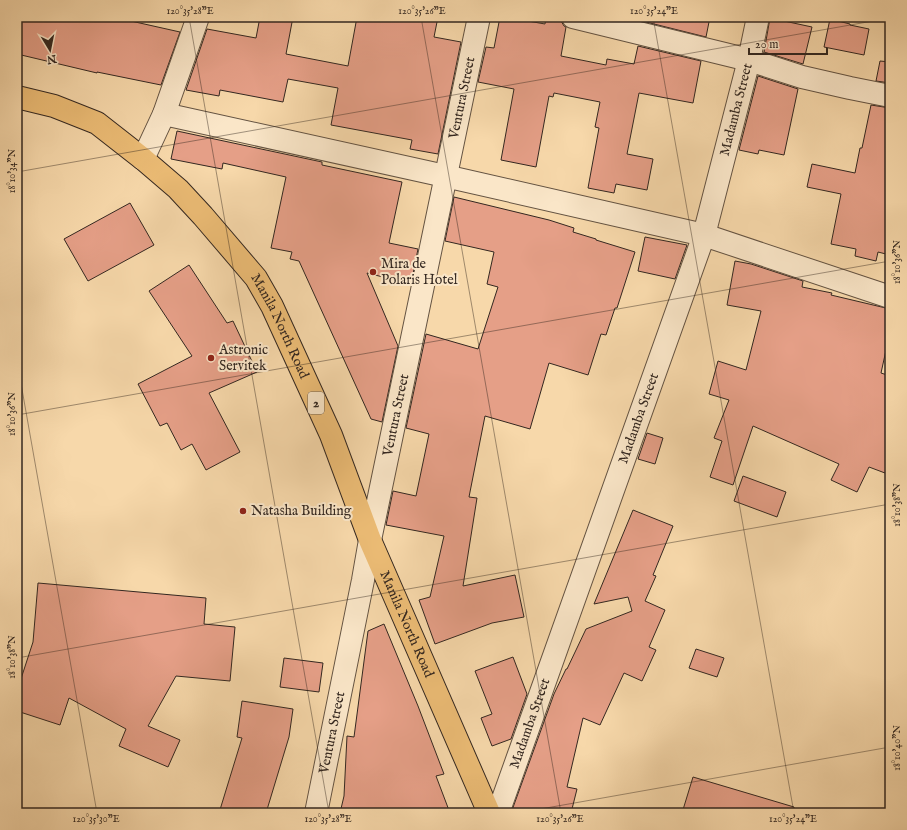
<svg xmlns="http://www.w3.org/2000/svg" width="907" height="830" font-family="'IM FELL English',serif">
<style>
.building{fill:#e59f87;stroke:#332720}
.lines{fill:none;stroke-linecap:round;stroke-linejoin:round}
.street-casing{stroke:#645342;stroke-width:24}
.highway-casing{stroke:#332720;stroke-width:24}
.street{stroke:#fae6c8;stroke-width:22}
.highway{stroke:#ecbc75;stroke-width:22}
.ticks{fill:none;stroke:#332720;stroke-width:1;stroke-opacity:0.45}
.poi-dot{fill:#8f2418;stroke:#fae6c8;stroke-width:1.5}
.labels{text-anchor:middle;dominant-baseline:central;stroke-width:4;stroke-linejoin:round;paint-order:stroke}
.shield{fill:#fae6c8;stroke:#6f6052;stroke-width:1}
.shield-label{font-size:13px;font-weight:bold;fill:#332720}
.street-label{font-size:14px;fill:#332720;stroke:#fae6c8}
.poi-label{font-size:14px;fill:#332720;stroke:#fae6c8;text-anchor:start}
.neatline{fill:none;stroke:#332720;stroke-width:1.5}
.ticks-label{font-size:10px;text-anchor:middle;fill:#332720}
</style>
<rect width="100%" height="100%" fill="#f7d8aa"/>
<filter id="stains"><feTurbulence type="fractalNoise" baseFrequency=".005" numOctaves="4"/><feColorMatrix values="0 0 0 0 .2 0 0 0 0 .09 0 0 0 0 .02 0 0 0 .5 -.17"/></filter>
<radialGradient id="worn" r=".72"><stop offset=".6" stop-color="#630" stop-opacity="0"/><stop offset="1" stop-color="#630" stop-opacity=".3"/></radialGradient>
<!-- building -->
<path class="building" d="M17 17H113L180 32 161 85 97 72V73L17 54Z
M260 17H293L286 54 348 66 357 17H438L434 37 461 42 438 154 410 149 412 140 331 125 338 88 288 79 283 102 220 90 219 96 186 90 207 29 256 38Z
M500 17H505L545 24 546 17H561V21L564 26 566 27 561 56 606 65 607 59 634 64 638 46 701 61 693 103 639 93 627 154 653 159 647 190 616 184 614 193 588 188 599 128 595 127 600 102 554 93 553 97 549 96 536 167 501 160 514 89 478 82 486 47 494 48Z
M643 17H710L706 37 642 21Z
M770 18 812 27 803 64 764 52Z
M830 19 850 24V25L869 29 864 55 824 47Z
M880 61 890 62V83L876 81Z
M758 76 798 89 784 155 759 150 758 154 739 150Z
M871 105 890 108V255L878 252 876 261 855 256 856 249 831 244 841 194 807 187 812 164 855 173 860 148H862Z
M177 131 322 162V165L402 182 389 243 418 249 411 284 367 273 398 346 382 422 371 419 299 261 290 259 292 252 271 248 286 177 223 163 222 169 171 159Z
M454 197 549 220 574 228 573 232 596 239V240L635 252 617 308H615L606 335 601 334 588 375 549 363 530 429 485 416 469 497 477 498 463 586 515 575 524 617 492 623 435 644 419 600 430 597 444 536 386 525 393 491 416 496 429 434 406 428 426 334 478 349 498 287 487 284 494 252 445 241Z
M130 203 154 245 88 281 64 239Z
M645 237 687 245 675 279 638 271Z
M735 261 751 264 803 281 802 287 832 293 831 295 890 309V332L881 373 890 376V460L885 473 869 467 857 492 831 480 839 464 753 426 733 485 710 477 722 441 714 438 729 400 709 394 718 361 746 370 761 311 727 305Z
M189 265 227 323 233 321 257 372 209 393 240 452 206 470 192 444 181 450 167 423 160 426 138 384 192 356 149 291Z
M647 433 663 438 655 464 638 459Z
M743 476 786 492 777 517 734 501Z
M633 510 673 526 653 575 656 576 645 601 665 610 649 647 656 650 642 681 624 673 600 725 583 718 567 787 577 789 571 813H511L554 694 566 669H567L586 629 632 611 628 597 594 604Z
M38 583 206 598 204 624 235 627 230 681 176 676 148 726 180 740 168 767 119 746 126 729 69 698 60 725 17 711V691L33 642Z
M384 624 418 706 444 774 436 776 450 813H340L344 796 347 736 354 737 368 631Z
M696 649 724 658 717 677 689 668Z
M513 657 527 694 511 739 492 746 481 718 492 714 475 671Z
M284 658 323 663 319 692 280 687Z
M242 701 293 709 289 737 266 813H219L242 738 237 737Z
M693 777 794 807V813H682Z"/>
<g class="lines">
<!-- street casing -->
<g class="street-casing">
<g id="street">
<path d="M573 17 749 60 802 77 850 88 890 96"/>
<path d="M164 114 445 176 704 235 890 297"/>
<path d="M143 159 164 114 198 17"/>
<path id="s1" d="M316 813 363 580 370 540 479 17"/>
<path id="s2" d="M498 813 704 235 749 60 758 17"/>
</g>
</g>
<!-- highway casing -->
<g class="highway-casing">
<g id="highway">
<path id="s3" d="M17 97 54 106 97 123 143 159 178 189 203 216 256 278 272 306 331 435 370 540 489 813"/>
</g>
</g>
<!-- street -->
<use href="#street" class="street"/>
<!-- highway -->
<use href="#highway" class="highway"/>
</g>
<!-- ticks -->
<path class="ticks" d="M189 17 329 813M421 17 561 813M653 17 794 813M885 17 890 43M17 172 890 18M17 361 97 813M17 415 890 261M17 658 890 504M518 813 890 747"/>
<!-- markers -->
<g class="poi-dot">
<circle cx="373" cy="272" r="4"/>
<circle cx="211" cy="358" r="4"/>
<circle cx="243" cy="511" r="4"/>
</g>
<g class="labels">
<!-- shield labels -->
<rect class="shield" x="308" y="392" width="16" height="22" rx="3"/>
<g class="shield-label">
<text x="316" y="403">2</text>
</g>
<!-- street labels -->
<g class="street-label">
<text stroke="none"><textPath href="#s1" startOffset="730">Ventura Street</textPath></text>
<text stroke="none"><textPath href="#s2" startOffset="743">Madamba Street</textPath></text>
<text stroke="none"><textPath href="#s3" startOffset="361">Manila North Road</textPath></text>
<text stroke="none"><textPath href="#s1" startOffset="406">Ventura Street</textPath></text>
<text stroke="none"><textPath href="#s2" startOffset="419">Madamba Street</textPath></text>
<text stroke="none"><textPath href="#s3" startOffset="685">Manila North Road</textPath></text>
<text stroke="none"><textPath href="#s2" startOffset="95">Madamba Street</textPath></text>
<text stroke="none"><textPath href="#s1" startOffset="82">Ventura Street</textPath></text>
</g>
<!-- poi labels -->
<g class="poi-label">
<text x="381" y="264">Mira de<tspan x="381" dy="16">Polaris Hotel</tspan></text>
<text x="219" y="350">Astronic<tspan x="219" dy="16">Servitek</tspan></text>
<text x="251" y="511">Natasha Building</text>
</g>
</g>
<!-- margin -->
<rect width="907" height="830" fill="none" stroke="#f7d8aa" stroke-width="44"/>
<!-- north arrow -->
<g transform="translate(50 50) rotate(170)" stroke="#fae6c8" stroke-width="3" paint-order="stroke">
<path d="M0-3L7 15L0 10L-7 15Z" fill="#332720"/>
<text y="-6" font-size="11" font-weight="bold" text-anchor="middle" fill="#332720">N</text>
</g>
<!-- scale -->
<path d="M749 48v6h78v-6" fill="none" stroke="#332720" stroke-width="2"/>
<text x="755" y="48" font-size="12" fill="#332720" stroke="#fae6c8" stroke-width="3" paint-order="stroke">20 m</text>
<rect x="22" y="22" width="863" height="786" class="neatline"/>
<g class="ticks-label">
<text x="190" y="14">120°35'28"E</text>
<text x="422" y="14">120°35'26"E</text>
<text x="654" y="14">120°35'24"E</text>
<text transform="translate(11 171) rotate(-90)" y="4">18°10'34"N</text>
<text transform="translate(896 262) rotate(-90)" y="4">18°10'36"N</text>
<text transform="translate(11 414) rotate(-90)" y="4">18°10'36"N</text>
<text transform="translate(896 505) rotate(-90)" y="4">18°10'38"N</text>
<text transform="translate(11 657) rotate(-90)" y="4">18°10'38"N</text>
<text transform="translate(896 748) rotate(-90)" y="4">18°10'40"N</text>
<text x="96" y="822">120°35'30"E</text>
<text x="328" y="822">120°35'28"E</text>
<text x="560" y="822">120°35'26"E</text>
<text x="793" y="822">120°35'24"E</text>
</g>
<rect width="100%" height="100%" filter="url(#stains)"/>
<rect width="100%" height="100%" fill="url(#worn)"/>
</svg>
